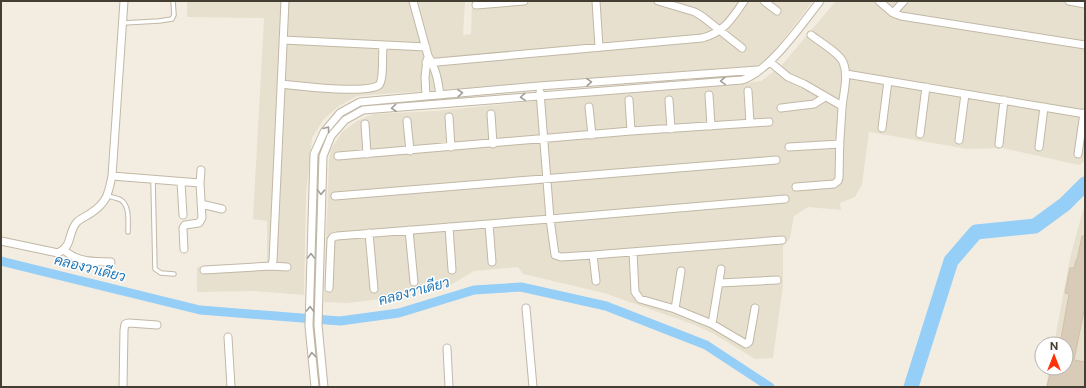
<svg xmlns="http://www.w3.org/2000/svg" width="1086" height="388" font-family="'Public Sans',Sarabun,sans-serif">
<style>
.residential{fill:#e7e0ce}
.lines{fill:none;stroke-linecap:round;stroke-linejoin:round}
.canal{stroke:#95cef7;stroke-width:9}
.river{stroke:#95cef7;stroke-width:15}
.building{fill:#d8ccb8;stroke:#d1c1a8}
.lane-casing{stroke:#c1b8a6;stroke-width:5.5}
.street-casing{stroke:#c1b8a6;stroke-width:9}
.lane{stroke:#fff;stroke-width:3.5}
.street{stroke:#fff;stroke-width:7}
.oneway{stroke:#a29e98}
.labels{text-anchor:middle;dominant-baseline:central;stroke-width:3;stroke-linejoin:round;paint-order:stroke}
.water-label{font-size:14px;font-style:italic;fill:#2178b9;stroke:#fff}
</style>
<rect width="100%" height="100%" fill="#f3ede1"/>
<!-- residential -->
<path class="residential" d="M187 1H465L463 35 471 34 472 1H813L777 48 767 59 757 66 539 82 462 89 382 94 357 96 339 106 323 120 312 138 306 194 304 295 253 291 197 292V267L267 263V221L253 219 264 18 187 17Z
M836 1H1085V161L1079 165 1002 148 968 149 869 132 862 184 855 197 840 203 841 210 808 207 794 216 790 238 783 246V285L773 358 755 359 714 334 695 325 604 293 523 274 518 267 474 271 452 284 437 290 406 293 391 298 347 303 324 302 329 160 331 149 342 132 357 121 374 114 436 111 534 101 729 85 761 81 781 66Z
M1085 203V387H1046L1049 368H1066V344H1054L1070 258Z"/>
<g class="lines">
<!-- canal -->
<path class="canal" d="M1 261 200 310 340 321 399 313 474 290 521 287 606 306 706 345 770 387"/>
<!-- river -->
<path class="river" d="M911 387 951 261 976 232 1035 226 1065 204 1085 184"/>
</g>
<!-- building -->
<path class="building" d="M1082 236H1085V306L1074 360 1085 362V387H1047L1051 368H1066V344H1060L1069 294 1065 293 1070 268H1074L1076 260H1077Z"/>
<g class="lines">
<!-- lane casing -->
<g class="lane-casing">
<path id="lane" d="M123 23 159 21 172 19 174 15 173 1
M153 180 155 269 161 273 174 274
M108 196C112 197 117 198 121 200 130 206 128 222 128 232"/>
</g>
<!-- street casing -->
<g class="street-casing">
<path id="street" d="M413 1 428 56C436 68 438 81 440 95
M596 1 599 47
M658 1 695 12 703 17 742 48
M764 1 777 11
M879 1 893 13 901 16 1085 45
M1069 1 1085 4
M476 5 524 1
M893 13 904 1
M283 40 426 47
M770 62 788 77 804 84 842 106
M426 63 702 38C724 32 732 19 744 1
M846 74 1085 114
M281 84C298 86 368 94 379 85 384 80 382 53 383 45
M748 91 750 123
M540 92 550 219 555 255 561 257 593 255 782 240
M709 95 711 126
M426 96 425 77 427 60
M629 100 631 131
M669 100 671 129
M589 107 592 135
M781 108 814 104 825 97
M491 114 493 144
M449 117 451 147
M407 121 410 151
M365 124 367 154
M882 128 888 81
M920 134 926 87
M959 140 965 94
M999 144 1004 100
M789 147 840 144
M1039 147 1044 107
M1078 154 1084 113
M338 156 631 131 769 122
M112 176 200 183 202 218 199 223 185 225 183 228 184 249
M181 182 183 215
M200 183 201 170
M796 187 834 184 838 181 839 178C839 154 840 131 842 108 843 94 849 76 843 62 839 53 820 42 811 35
M335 196 776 160
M201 204 222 209
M489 224 492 262
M449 227 452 270
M409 230 414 282
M369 233 374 289
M1 241 58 253C74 245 67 233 77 222 81 218 87 216 91 213 107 202 108 195 112 176L124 1
M64 250C77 262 94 262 111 262
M633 252 635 292 640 299 675 309 712 324 746 344 749 342 755 308
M593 255 596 281
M271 266 273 261 285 1
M204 270 271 266 287 267
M720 283 777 280
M329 288 331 240 333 237 337 236 550 219 785 199
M526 308 533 387
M675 309 681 271
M712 324 721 269
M228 337 231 387
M447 348 449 387
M123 387 124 330 125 324 129 323 157 325
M315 387 309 326 314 154 324 132 340 113 360 102 539 86 758 70
M324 387 318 325 323 156 331 136 345 120 363 110 742 80C769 72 802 24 820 1"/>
</g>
<!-- lane -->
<use href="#lane" class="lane"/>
<!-- street -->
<use href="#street" class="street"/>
</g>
<!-- one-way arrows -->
<defs><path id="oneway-chevron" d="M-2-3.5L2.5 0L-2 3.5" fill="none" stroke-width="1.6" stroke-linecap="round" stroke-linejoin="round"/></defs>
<g class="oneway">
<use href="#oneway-chevron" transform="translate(723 81) rotate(176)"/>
<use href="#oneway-chevron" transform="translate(589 82) rotate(-4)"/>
<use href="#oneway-chevron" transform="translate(460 93) rotate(-5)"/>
<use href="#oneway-chevron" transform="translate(523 97) rotate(175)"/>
<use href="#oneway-chevron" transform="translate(394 108) rotate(175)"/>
<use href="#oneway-chevron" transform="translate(327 129) rotate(-53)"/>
<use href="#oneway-chevron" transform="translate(321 192) rotate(92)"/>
<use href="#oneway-chevron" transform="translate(311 256) rotate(-89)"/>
<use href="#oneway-chevron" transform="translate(310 309) rotate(-89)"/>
<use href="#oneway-chevron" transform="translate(312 355) rotate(-96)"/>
</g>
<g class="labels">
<!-- water labels -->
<g class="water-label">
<text transform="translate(90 268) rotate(14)">คลองวาเดียว</text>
<text transform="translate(414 291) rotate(-15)">คลองวาเดียว</text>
</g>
</g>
<!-- border -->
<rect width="1086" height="388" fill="none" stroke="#443d31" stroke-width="4"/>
<!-- north arrow -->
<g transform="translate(1054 356)"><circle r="19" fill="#ffffff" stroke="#b4b1ad"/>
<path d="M0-3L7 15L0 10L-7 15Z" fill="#ff320b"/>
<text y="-6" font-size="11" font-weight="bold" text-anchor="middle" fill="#443d31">N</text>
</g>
</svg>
